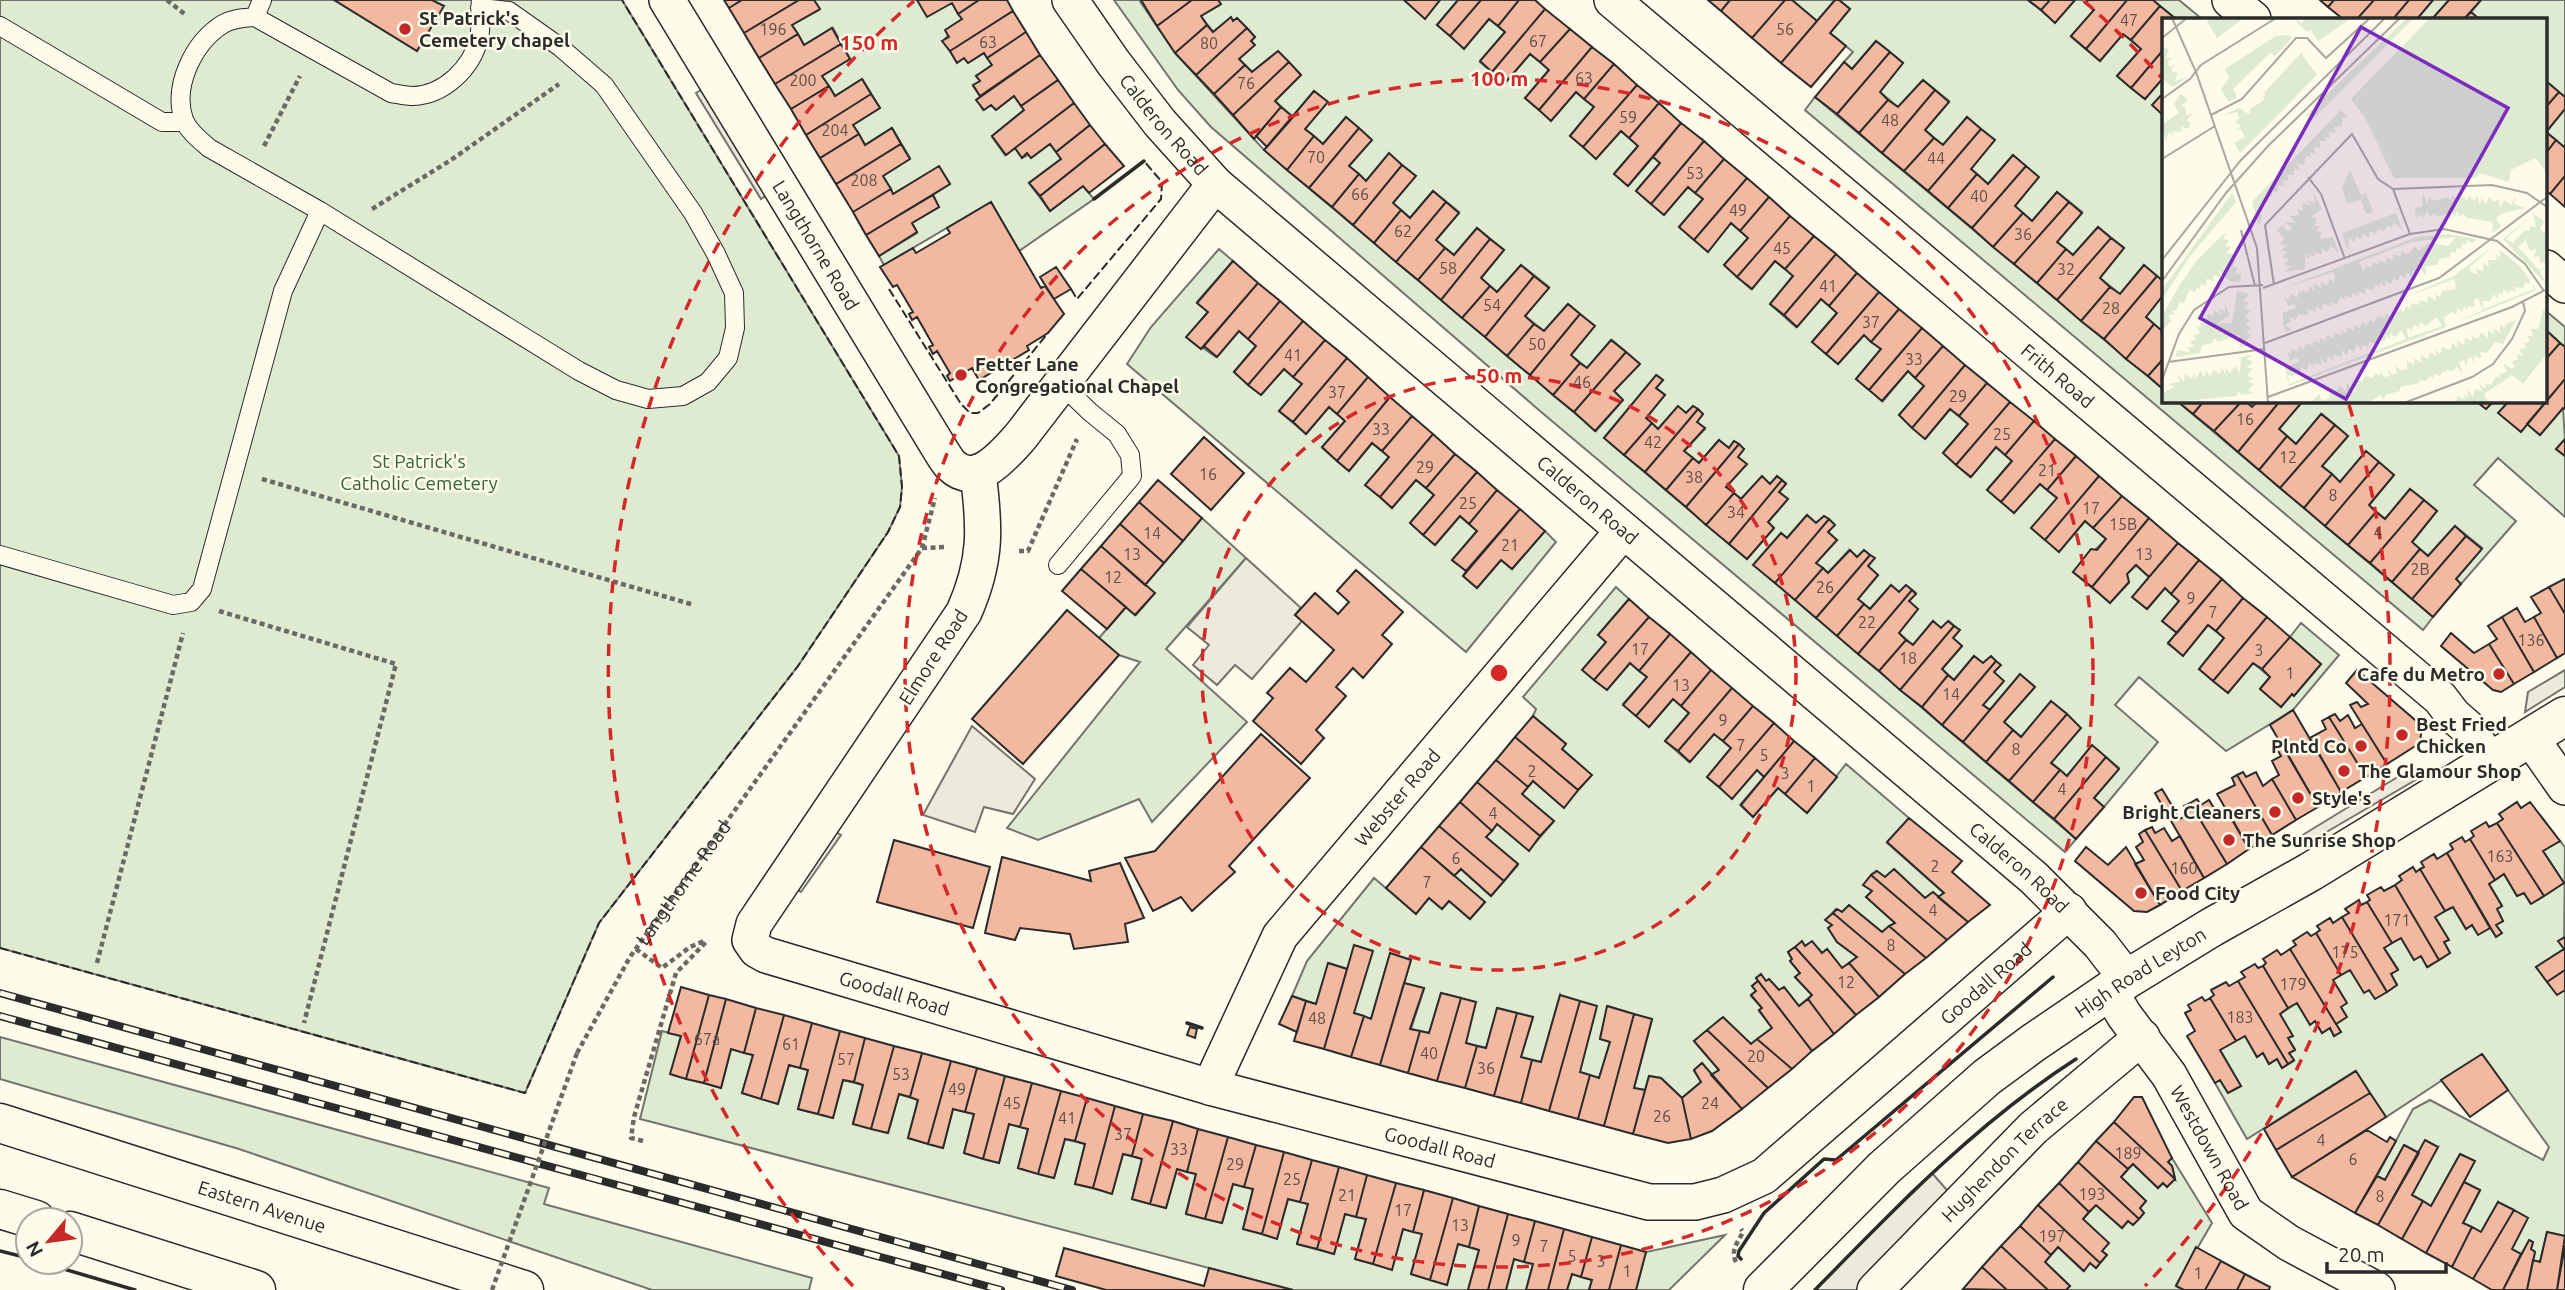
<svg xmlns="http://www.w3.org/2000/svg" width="2565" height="1290" font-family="Ubuntu,sans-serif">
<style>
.green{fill:#deebd1;stroke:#74746e;stroke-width:2;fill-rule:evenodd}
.parking{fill:#eceadb;stroke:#74746e;stroke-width:2}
.building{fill:#f2b8a0;stroke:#2b2b2b;stroke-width:2}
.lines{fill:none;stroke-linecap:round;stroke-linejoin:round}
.lane-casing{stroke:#2b2b2b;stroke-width:20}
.street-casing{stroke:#2b2b2b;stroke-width:38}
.primary-casing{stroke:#2b2b2b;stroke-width:41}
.highway-casing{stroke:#2b2b2b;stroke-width:41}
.path{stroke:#6a6964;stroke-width:4.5;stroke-dasharray:5 3.5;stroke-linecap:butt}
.lane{stroke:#fdfbea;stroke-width:18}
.street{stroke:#fdfbea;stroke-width:35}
.primary{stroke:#fdfbea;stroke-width:38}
.highway{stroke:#fdfbea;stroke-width:38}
.rail-casing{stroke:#2b2b2b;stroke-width:8}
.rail{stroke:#fdfbea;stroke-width:5;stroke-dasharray:16;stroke-linecap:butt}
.path-bridge{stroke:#6a6964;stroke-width:4.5;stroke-dasharray:5 3.5;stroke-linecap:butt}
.fence{stroke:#2b2b2b;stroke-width:2;stroke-dasharray:9 3.5;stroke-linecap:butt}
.wall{stroke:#2b2b2b;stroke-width:3.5}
.ring{fill:none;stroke:#d62828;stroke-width:3.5;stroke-dasharray:12 9}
.poi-dot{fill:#c62828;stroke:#fdfbea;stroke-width:2.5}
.labels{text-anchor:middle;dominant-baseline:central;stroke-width:5;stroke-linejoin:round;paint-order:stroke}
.number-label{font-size:16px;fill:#5d4e48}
.poi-label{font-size:19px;font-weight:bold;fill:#2b2b2b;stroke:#fdfbea;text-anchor:start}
.street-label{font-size:19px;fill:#2b2b2b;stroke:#fdfbea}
.park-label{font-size:19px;fill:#34623c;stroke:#fdfbea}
.inset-road{fill:none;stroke:#a9a89e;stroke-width:2}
.view{fill:#7b2cbf;fill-opacity:0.15;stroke:#7b2cbf;stroke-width:3.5}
.inset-edge{fill:none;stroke:#2b2b2b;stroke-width:3.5}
.centre{fill:#d62828;stroke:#fdfbea;stroke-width:3.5}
.ring-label{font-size:21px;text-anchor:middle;font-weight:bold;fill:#d62828;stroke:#fdfbea;stroke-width:5;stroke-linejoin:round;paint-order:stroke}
</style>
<rect width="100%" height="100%" fill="#fdfbea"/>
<!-- green -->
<path class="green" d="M0 0H622L899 456 902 487 900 507 888 532 798 666 599 923 525 1093 0 948Z
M814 0H917L952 3 962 19 943 41 957 62 964 58 968 63 984 53 992 65 976 76 980 81 973 86 980 96 977 100 983 110 991 105 996 110 1014 96 1024 110 992 137 1005 155 1015 148 1022 158 1050 144 1061 159 1029 183 1050 211 1083 186 1094 199 1019 251 991 202 884 265 879 256 917 233 912 223 939 207 933 195 950 184 939 167 893 194 883 176 910 158 892 128 865 145 853 125 880 108 863 80 835 96 822 76 850 59 833 28 804 45 792 25 819 10Z
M1114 0H1139L1175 53 1264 150 1596 431 1623 400 1614 391 1639 363 1612 340 1587 368 1571 355 1594 326 1568 304 1544 331 1525 316 1549 287 1521 265 1497 292 1481 278 1504 250 1477 228 1454 255 1436 240 1459 212 1433 191 1410 218 1393 203 1415 176 1389 154 1366 181 1349 166 1371 139 1346 117 1323 144 1305 129 1327 102 1314 91 1293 117 1275 101 1301 75 1278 51 1252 72 1239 59 1254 45 1251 41 1255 37 1237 18 1233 21 1231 18 1213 32 1201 16 1220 5 1218 0H1404L1425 18 1440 0H1458L1437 25 1464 48 1489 19 1505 32 1480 62 1505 83 1530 54 1549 70 1525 98 1551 120 1576 92 1594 107 1570 136 1596 158 1621 131 1638 146 1614 174 1628 186 1653 157 1660 163 1636 191 1663 214 1688 187 1703 199 1679 227 1707 251 1731 223 1748 238 1724 265 1751 289 1775 261 1793 276 1770 304 1796 327 1821 299 1837 313 1812 342 1838 364 1864 335 1881 349 1856 379 1883 401 1908 371 1924 386 1899 415 1926 438 1950 409 1968 424 1943 453 1970 477 1996 447 2012 461 1987 490 2014 513 2040 484 2057 498 2059 551 2085 521 2106 539 2073 572 2110 603 2129 583 2127 574 2136 565 2149 577 2133 597 2147 609 2165 588 2179 601 2163 621 2177 633 2168 644 2183 655 2208 625 2224 638 2199 669 2228 692 2253 663 2270 677 2260 689 2281 707 2292 694 2294 696 2321 664 2290 637 2301 623 2339 655 2293 710 2226 751 2139 677 2115 705 2158 742 2104 807 2094 798 2119 768 2092 746 2067 776 2004 722 2034 686 2020 675 1990 710 1983 705 1994 672 2000 665 1991 656 1983 663 1974 656 1954 680 1942 669 1962 646 1953 638 1959 630 1949 621 1941 628 1933 621 1913 645 1899 633 1918 609 1909 601 1916 593 1906 585 1899 592 1891 585 1870 609 1858 599 1878 575 1868 566 1874 558 1864 550 1857 557 1849 550 1828 573 1816 563 1837 540 1828 532 1834 524 1824 516 1816 523 1807 515 1787 538 1781 533 1754 565 2076 839 2065 852 1540 411 1211 127 1178 90ZM1657 375 1663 380 1656 388 1665 395 1646 418 1658 429 1678 407 1686 413 1693 406 1703 414 1697 422 1705 429 1684 451 1699 463 1719 440 1729 448 1734 441 1744 449 1738 457 1746 464 1726 487 1741 499 1762 477 1770 484 1777 477 1786 483 1779 492 1788 499 1768 522 1774 528 1747 559 1604 438Z
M1792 0H1835L1817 21Z
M1839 0H2028L2055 22 2075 0H2082L2094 10 2071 37 2100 61 2123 34 2141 49 2117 76 2145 99 2164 77V92L2153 105 2164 116V282L2144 265 2120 294 2100 278 2124 248 2098 227 2073 255 2057 242 2082 212 2057 192 2032 221 2015 206 2038 177 2013 155 1988 184 1971 169 1994 140 1967 117 1943 145 1925 130 1949 101 1923 80 1898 107 1880 92 1903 63 1876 41 1852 69 1844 62 1853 52 1830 33 1850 9Z
M2153 0H2179L2202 19H2176Z
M2433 0H2449L2432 19H2417Z
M2481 0H2565V97L2546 81V19H2479L2471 12Z
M1815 97 2164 390V401H2177L2433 617 2423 630 1805 110Z
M2565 109V145L2564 147 2546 132Z
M1219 249 1233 261 1197 302 1208 312 1187 337 1216 357 1239 331 1256 346 1234 372 1261 395 1284 369 1302 384 1279 411 1306 434 1329 407 1345 421 1322 448 1349 471 1372 443 1389 457 1366 485 1392 508 1416 480 1434 495 1410 523 1435 545 1460 516 1477 531 1452 560 1466 571 1463 576 1477 588 1501 560 1512 569 1545 531 1556 542 1466 652 1127 364 1151 327Z
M2164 294V329L2162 331 2146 317Z
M2546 311 2565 327V347L2546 330Z
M2303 401H2476L2486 409 2494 401H2509L2499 413 2527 424 2540 435 2563 408 2565 439 2556 449 2565 456V517L2498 458 2474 485 2516 521 2461 584 2456 579 2482 548 2455 526 2428 556 2412 542 2437 511 2410 489 2385 519 2369 505 2394 475 2366 452 2340 482 2322 466 2348 436 2322 414 2296 444 2279 429Z
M1202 518 1246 558 1166 649 1247 722 1152 822 1139 799 1038 840 1007 828 1140 662 1119 655 1099 638 1126 607 1136 615 1154 594 1145 585Z
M1616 587 1629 599 1598 635 1606 642 1594 680 1607 690 1630 663 1647 677 1623 704 1649 727 1673 699 1689 713 1665 741 1689 762 1714 734 1731 748 1707 777 1732 798 1757 770 1764 777 1740 805 1753 817 1778 788 1807 813 1846 764 1909 818 1887 843 1944 893 1938 897 1933 892 1925 898 1894 869 1885 877 1876 871 1871 875 1872 891 1866 897 1895 923 1882 932 1849 905 1842 912 1836 909 1826 920 1832 925 1828 928 1837 942 1857 957 1842 968 1828 950 1822 953 1812 942 1805 946 1802 942 1788 952 1792 959 1790 961 1800 973 1795 977 1812 995 1799 1006 1784 987 1779 990 1769 979 1766 981 1761 975 1756 978 1758 981 1752 986 1756 991 1751 996 1762 1008 1759 1011 1772 1028 1751 1044 1723 1018 1694 1041 1719 1070 1711 1075 1701 1064 1694 1071 1701 1082 1682 1098 1661 1078 1649 1076 1645 1090 1634 1088 1652 1020 1608 1006 1600 1038 1610 1042 1599 1078 1580 1072 1560 995 1541 1062 1521 1057 1533 1017 1498 1008 1486 1048 1466 1043 1461 998 1441 993 1429 1033 1411 1029 1424 989 1404 983 1411 960 1390 954 1371 1019 1354 1013 1347 969 1329 963 1316 1004 1292 996 1307 961 1374 878 1415 913 1429 898 1442 909 1449 901 1470 919 1485 902 1454 876 1461 869 1491 896 1518 865 1486 837 1497 824 1529 850 1554 821 1522 794 1533 781 1564 807 1591 775 1562 749 1566 744 1533 716 1536 709 1523 697Z
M2560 841 2565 847 2564 949 2536 967 2557 994 2565 990V1236L2547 1232 2540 1262 2533 1260 2535 1252 2531 1249 2533 1243 2530 1241 2521 1254 2512 1249 2498 1202 2481 1232 2463 1223 2480 1191 2464 1182 2474 1161 2460 1154 2431 1206 2412 1195 2438 1147 2419 1153 2404 1145 2385 1180 2377 1176 2413 1109 2430 1100 2543 1160 2549 1147 2482 1054 2386 1117 2355 1071 2247 1139 2215 1083 2220 1080 2228 1093 2241 1086 2220 1050 2245 1036 2257 1057 2263 1053 2269 1064 2277 1059 2282 1068 2294 1061 2289 1053 2295 1049 2288 1038 2292 1036 2280 1014 2297 1003 2310 1024 2315 1021 2322 1033 2330 1028 2334 1036 2341 1032 2336 1024 2341 1007 2333 980 2350 970 2364 992 2369 990 2375 998 2397 985 2391 974 2398 969 2384 948 2401 938 2414 960 2421 956 2428 967 2450 953 2444 942 2448 939 2435 917 2453 907 2466 929 2472 925 2478 934 2490 928 2496 936 2501 933 2496 925 2503 921 2497 909 2502 906 2489 884 2504 874 2517 896 2524 893 2530 903 2564 883 2543 851Z
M662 1031 681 1036 671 1074 721 1088 731 1049 753 1055 742 1093 778 1104 789 1065 808 1070 798 1109 833 1118 843 1080 863 1085 853 1123 888 1133 899 1094 918 1100 908 1138 943 1148 953 1109 974 1114 964 1153 999 1163 1009 1124 1028 1129 1018 1168 1054 1178 1065 1139 1085 1144 1075 1184 1112 1193 1123 1154 1142 1159 1132 1199 1166 1208 1177 1169 1196 1174 1186 1213 1222 1223 1233 1184 1253 1189 1243 1229 1277 1238 1288 1199 1308 1204 1297 1244 1334 1254 1345 1214 1366 1219 1355 1259 1392 1269 1403 1229 1422 1234 1411 1274 1447 1285 1458 1244 1479 1250 1468 1290H1293L648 1121 640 1119Z
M0 1037 549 1188 544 1204 812 1278 809 1290H652L239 1149 0 1079Z
M2172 1158 2212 1223 2176 1285 2184 1290H2066L2070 1286 2045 1262 2058 1247 2083 1271 2090 1263 2096 1268 2107 1255 2102 1251 2083 1219 2096 1205 2122 1228 2128 1221 2133 1225 2144 1213 2140 1208 2146 1201 2121 1177 2133 1164 2158 1188 2163 1183 2167 1187 2175 1178 2172 1166 2168 1162Z
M1725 1235 1669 1290H1636L1646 1252Z
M1514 1259 1533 1264 1526 1290H1506Z
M1572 1274 1592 1280 1589 1290H1567Z"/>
<!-- parking -->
<path class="parking" d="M706 87 770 193 761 199 696 93Z
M1246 558 1301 608 1295 615 1302 621 1252 679 1235 665 1217 685 1193 665 1209 645 1187 627Z
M2565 670V687L2525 712 2528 692Z
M972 726 1035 779 1013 814 984 807 975 832 923 815Z
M2409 770 2424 775 2306 844 2301 836Z
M832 830 841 835 801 892 793 887Z
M1932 1173 1952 1196 1857 1290H1815L1910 1193Z"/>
<!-- building -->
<path class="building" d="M334 0H432L444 6 417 51Z
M724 0H742L729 8Z
M742 0H799L744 33 729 8Z
M799 0H814L820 9 792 25 798 34 759 58 744 33Z
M917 0H979L958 14 952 3 927 17Z
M979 0H1007L1013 11 950 51 942 41 949 37 945 30 962 19 958 14Z
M1141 0H1192L1157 26Z
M1192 0H1218L1221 4 1201 16 1207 25 1175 53 1157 26Z
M1404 0H1440L1425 19Z
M1458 0H1481L1450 36 1437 25Z
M1481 0H1519L1498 26 1489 19 1464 49 1450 36Z
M1519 0H1535L1545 9 1492 72 1480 61 1505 32 1498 26Z
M1708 0H1730L1721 11Z
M1730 0H1785L1752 38 1721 11Z
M1785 0H1792L1817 21 1781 63 1752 38Z
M1835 0H1839L1850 9 1830 33 1846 46 1811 87 1781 63Z
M2028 0H2050L2041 10Z
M2050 0H2075L2055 23 2041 10Z
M2088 0H2127L2086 49 2071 36 2094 10 2085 3Z
M2127 0H2153L2160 6 2131 40 2123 34 2100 61 2086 49Z
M2320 0H2334L2328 7Z
M2334 0H2374L2357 19H2343L2328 7Z
M2374 0H2409L2393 19H2357Z
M2409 0H2433L2417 19H2393Z
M2449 0H2481L2464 19H2432Z
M2160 6 2176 19H2164V49L2131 88 2117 76 2141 49 2131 40Z
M1545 9 1570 29 1540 62 1530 54 1505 83 1492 72Z
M1013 11 1026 32 987 58 984 53 968 63 964 58 957 63 950 51Z
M2471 12 2479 19H2464Z
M1231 17 1233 21 1237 18 1247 28 1196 75 1175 53 1207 25 1213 32Z
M832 28 841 44 775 84 759 58 798 34 804 45Z
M1247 28 1255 37 1251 41 1255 45 1239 59 1245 65 1214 94 1196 75Z
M1570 29 1592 47 1539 110 1525 98 1549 70 1540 62Z
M1026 32 1040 55 980 96 973 85 980 81 976 76 992 65 987 58Z
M1876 41 1890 52 1837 114 1815 97 1844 62 1852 69Z
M841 44 850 59 822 76 829 86 791 109 775 84Z
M1592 47 1614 64 1584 99 1576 92 1551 121 1539 110Z
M2164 49V77L2145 99 2131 88Z
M1278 51 1289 62 1233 115 1214 94 1245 65 1252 72Z
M1890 52 1903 63 1880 92 1888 100 1859 133 1837 114Z
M1040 55 1058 80 1021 106 1014 96 996 110 991 105 984 110 976 100Z
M1289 62 1301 75 1275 101 1281 107 1254 139 1233 115Z
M1614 64 1637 85 1583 147 1570 136 1594 107 1584 99Z
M862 79 871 94 806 135 791 109 829 86 835 96Z
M1058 80 1074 103 1006 155 992 136 1024 110 1021 106Z
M1923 80 1935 90 1882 153 1859 133 1888 100 1898 107Z
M2546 81 2559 92 2546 107Z
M1637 85 1659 103 1629 138 1621 131 1596 159 1583 147Z
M1935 90 1949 102 1925 130 1934 138 1904 171 1882 153Z
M1314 91 1328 102 1305 129 1314 136 1287 170 1264 150Z
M2164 92V116L2152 105Z
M2559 92 2565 97V109L2546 132 2556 140 2546 153V107Z
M871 94 880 108 853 125 859 134 820 158 806 135Z
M1074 103 1090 125 1056 152 1050 144 1031 158 1027 153 1022 158 1015 148Z
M1659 103 1681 123 1628 186 1614 174 1638 146 1629 138Z
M1281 107 1293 117 1267 147 1256 136Z
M1346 117 1359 128 1309 188 1287 170 1314 136 1323 144Z
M1967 117 1981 129 1928 191 1904 171 1934 138 1943 145Z
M1681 123 1704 141 1651 204 1636 191 1660 163 1653 157Z
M1090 125 1105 144 1040 196 1029 183 1061 159 1056 152Z
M892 128 901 144 836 184 820 158 859 134 865 145Z
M1359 128 1372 140 1349 166 1359 174 1332 207 1309 188Z
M1981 129 1995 140 1971 169 1977 174 1948 208 1928 191Z
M2556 140 2564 147 2565 145V176L2550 194 2546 191V153Z
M1704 141 1724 159 1695 193 1688 187 1664 215 1651 204Z
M901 144 910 159 883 176 891 189 853 212 836 184Z
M1105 144 1124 166 1089 193 1083 186 1050 211 1040 196Z
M1389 153 1402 165 1353 225 1332 207 1359 174 1366 181Z
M2013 155 2026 166 1972 228 1948 208 1977 174 1988 184Z
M1724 159 1747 178 1694 240 1679 227 1703 199 1695 193Z
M1402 165 1416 176 1393 203 1401 210 1374 243 1353 225Z
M939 166 950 184 866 235 853 212 891 189 893 194Z
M2026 166 2039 177 2015 206 2023 213 1993 247 1972 228Z
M2565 176V207L2550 194Z
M1747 178 1769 197 1740 231 1731 223 1708 252 1694 240Z
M1433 191 1446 202 1396 262 1374 243 1401 210 1410 218Z
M2057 192 2069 202 2014 264 1993 247 2023 213 2032 221Z
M933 195 939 207 912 223 917 232 879 256 866 235Z
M1769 197 1790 216 1737 277 1724 265 1748 238 1740 231Z
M991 202 1041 288 1045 286 1064 314 1048 333 1027 346 1029 350 979 380 972 368 950 381 947 376 950 373 937 351 933 354 929 347 933 345 917 317 912 320 909 314 913 312 897 285 893 287 880 267 913 248 916 253 950 233 947 228Z
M1446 202 1459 213 1436 240 1445 248 1418 280 1396 262Z
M2069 202 2082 213 2057 242 2066 249 2037 283 2014 264Z
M1790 216 1814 236 1785 269 1775 261 1752 289 1737 277Z
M2098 227 2111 238 2057 300 2037 283 2066 249 2073 255Z
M1477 228 1490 239 1441 300 1418 280 1445 248 1454 255Z
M1814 236 1836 254 1784 315 1770 304 1793 276 1785 269Z
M2111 238 2124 248 2100 278 2110 287 2081 321 2057 300Z
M1490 239 1504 250 1481 278 1490 286 1462 318 1441 300Z
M1836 254 1857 273 1829 306 1821 299 1797 327 1784 315Z
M1233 261 1258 283 1201 349 1186 337 1208 312 1197 303Z
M1521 265 1534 276 1485 337 1462 318 1490 286 1497 292Z
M2144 265 2157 276 2104 339 2081 321 2110 287 2120 294Z
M1056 267 1071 289 1054 299 1040 277Z
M1857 273 1879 292 1826 354 1812 342 1837 313 1829 306Z
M1534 276 1549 288 1525 316 1534 324 1507 356 1485 337Z
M2157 276 2164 282V294L2146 317 2154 324 2126 359 2104 339Z
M1258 283 1280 301 1248 339 1239 331 1217 357 1204 346Z
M1879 292 1899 309 1871 342 1864 335 1838 364 1826 354Z
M1280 301 1303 321 1248 385 1234 372 1256 346 1248 339Z
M1568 304 1580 314 1530 375 1507 356 1534 324 1544 331Z
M1899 309 1922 328 1869 390 1856 379 1881 349 1871 342Z
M1580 314 1595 326 1571 355 1580 363 1553 395 1530 375Z
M1303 321 1325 340 1293 377 1284 369 1261 395 1248 385Z
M2154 324 2162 331 2164 329V358L2148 376 2126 359Z
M1922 328 1943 346 1915 378 1908 371 1882 401 1869 390Z
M2546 330 2560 343 2546 359Z
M1325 340 1347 358 1293 422 1279 411 1302 384 1293 377Z
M1611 340 1626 352 1574 412 1553 395 1580 363 1587 368Z
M2560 343 2565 347V379L2521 432 2498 413 2509 401H2546V359Z
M1943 346 1965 365 1912 428 1899 415 1924 386 1915 378Z
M1626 352 1640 364 1614 391 1623 400 1595 431 1574 412Z
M1347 358 1368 377 1337 414 1329 407 1306 434 1293 422Z
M2164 358V390L2148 376Z
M1965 365 1987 383 1959 416 1950 409 1925 439 1912 428Z
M1656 375 1663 380 1656 388 1665 395 1646 418 1652 423 1624 455 1604 438Z
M1368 377 1390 397 1337 461 1322 447 1345 421 1337 414Z
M2565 379V409L2563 408 2540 435 2527 424Z
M1987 383 2010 402 1956 465 1943 453 1968 424 1959 416Z
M1390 397 1412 416 1382 451 1372 443 1349 471 1337 461Z
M2177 401H2204L2193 414Z
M2204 401H2242L2214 431 2193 414Z
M2242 401H2245L2252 407 2258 401H2280L2238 452 2214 431Z
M2280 401H2303L2279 429 2287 436 2259 470 2238 452Z
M2476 401H2494L2486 409Z
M2010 402 2034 421 2005 455 1996 447 1971 477 1956 465Z
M1678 406 1686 413 1693 406 1698 409 1645 472 1624 455 1652 423 1658 429Z
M1698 409 1703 414 1697 422 1705 428 1684 451 1693 458 1666 490 1645 472Z
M2321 414 2335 425 2280 488 2259 470 2287 436 2296 444Z
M1412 416 1433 434 1380 497 1365 485 1389 457 1382 451Z
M2034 421 2055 439 2001 502 1987 490 2012 461 2005 455Z
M2335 425 2348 436 2322 466 2332 474 2304 508 2280 488Z
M1433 434 1455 454 1426 488 1416 480 1392 508 1380 497Z
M1204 437 1244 473 1211 510 1171 474Z
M2055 439 2076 456 2047 490 2040 484 2014 513 2001 502Z
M2565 439V456L2556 449Z
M1719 440 1729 448 1734 441 1739 444 1686 507 1666 490 1693 458 1699 463Z
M1739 444 1744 449 1738 457 1747 464 1726 487 1734 493 1706 525 1686 507Z
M2366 451 2379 462 2325 526 2304 508 2332 474 2340 482Z
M1455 454 1477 472 1423 535 1410 523 1434 495 1426 488Z
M2076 456 2099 476 2045 540 2031 528 2057 498 2047 490Z
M2379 462 2394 475 2369 505 2376 512 2348 545 2325 526Z
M1477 472 1497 490 1469 524 1460 516 1435 545 1423 535Z
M1762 476 1770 484 1777 476 1782 480 1729 544 1706 525 1734 493 1741 499Z
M2099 476 2122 496 2093 528 2085 521 2059 552 2045 540Z
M1158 480 1202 518 1183 541 1139 502Z
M1782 480 1786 484 1779 492 1788 499 1768 522 1774 528 1747 559 1729 544Z
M2410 489 2424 500 2370 563 2348 545 2376 512 2385 519Z
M1497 490 1520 509 1466 571 1452 560 1477 531 1469 524Z
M2122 496 2149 518 2092 587 2073 572 2091 549 2097 550 2106 539 2093 528Z
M2424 500 2437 511 2412 542 2420 549 2392 582 2370 563Z
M1139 502 1183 541 1164 563 1120 524Z
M1520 509 1545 531 1512 569 1501 560 1477 588 1463 576Z
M1807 515 1816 523 1824 516 1829 519 1775 583 1753 565 1781 533 1787 538Z
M2149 518 2178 543 2149 577 2136 565 2127 574 2129 582 2110 603 2092 587Z
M1829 519 1835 525 1828 532 1837 540 1816 563 1823 568 1795 600 1775 583Z
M1120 524 1164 563 1145 585 1101 546Z
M2455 526 2466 536 2412 599 2392 582 2420 549 2428 556Z
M2466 536 2482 549 2456 579 2461 584 2433 617 2412 599Z
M2178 543 2199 560 2171 594 2165 588 2147 609 2132 597Z
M1101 546 1155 593 1135 615 1081 569Z
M1850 550 1857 557 1864 550 1870 555 1816 618 1795 600 1823 568 1828 573Z
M1870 555 1875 558 1868 566 1878 575 1858 599 1864 604 1837 636 1816 618Z
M2199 560 2222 579 2177 633 2162 621 2179 601 2171 594Z
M1081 569 1126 607 1107 629 1062 591Z
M1356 570 1403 612 1382 635 1392 644 1363 678 1353 668 1336 687 1346 696 1316 730 1324 738 1301 764 1253 721 1273 698 1267 693 1290 668 1306 682 1334 650 1295 615 1315 593 1338 614 1349 602 1337 591Z
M2222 579 2243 598 2216 631 2208 625 2183 656 2168 643Z
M2564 579 2565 581V614L2549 587Z
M1891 585 1899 592 1906 585 1912 590 1858 654 1837 636 1864 604 1870 609Z
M2549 587 2565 614V653L2557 658 2534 617 2541 613 2531 597Z
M1912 590 1916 594 1909 601 1918 609 1899 633 1906 640 1879 671 1858 654Z
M2243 598 2267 617 2213 681 2199 669 2224 638 2216 631Z
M1629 599 1649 617 1594 680 1582 670 1606 642 1598 635Z
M2517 608 2525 622 2534 617 2557 658 2534 672 2502 617Z
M1067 610 1119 655 1023 764 972 719Z
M1649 617 1670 634 1639 671 1630 663 1607 690 1594 680Z
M2267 617 2290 637 2262 669 2253 663 2228 693 2213 681Z
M2502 617 2534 672 2514 684 2489 644 2497 639 2488 626Z
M1933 621 1941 628 1948 621 1954 626 1900 690 1879 671 1906 640 1913 645Z
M1954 626 1960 630 1953 638 1962 646 1942 669 1948 675 1922 707 1900 690Z
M2451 633 2474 653 2489 644 2514 684 2501 692 2493 690 2441 646Z
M1670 634 1691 652 1636 716 1623 705 1647 677 1639 671Z
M2290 637 2321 664 2294 696 2292 694 2281 707 2260 689 2270 677 2262 669Z
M1691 652 1711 670 1681 706 1673 699 1649 727 1636 716Z
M1974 656 1983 663 1991 656 1996 661 1942 725 1922 707 1948 675 1954 680Z
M1996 661 2001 665 1994 672 2004 681 1983 705 1990 710 1963 742 1942 725Z
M1711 670 1732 688 1678 751 1665 741 1689 713 1681 706Z
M2357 670 2422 726 2420 743 2387 764 2350 705 2357 702 2361 707 2368 704 2346 683Z
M2020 674 2035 687 2004 722 2013 730 1986 762 1963 742Z
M1732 688 1753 706 1723 741 1714 734 1690 762 1678 751Z
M2051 701 2067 714 2009 781 1986 762 2013 730 2021 737Z
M1753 706 1774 723 1719 787 1707 777 1731 748 1723 741Z
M2293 710 2341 792 2318 807 2270 725Z
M2067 714 2081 728 2051 763 2060 770 2033 802 2009 781Z
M2335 714 2340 721 2348 715 2355 728 2362 724 2387 764 2366 777 2329 717Z
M1533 716 1566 744 1562 749 1592 775 1578 790 1515 737Z
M2329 717 2366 777 2341 792 2310 738 2326 729 2322 721Z
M1774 723 1794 741 1764 777 1757 770 1732 799 1719 787Z
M1261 734 1310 778 1229 866 1235 872 1192 911 1181 897 1153 911 1125 858 1155 851Z
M1515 737 1578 790 1564 808 1533 781 1528 787 1496 760Z
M1794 741 1815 758 1785 794 1778 788 1753 817 1741 805Z
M2092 745 2106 757 2054 819 2033 802 2060 770 2067 776Z
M2283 746 2318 807 2296 820 2272 779 2279 775 2272 761 2281 756 2277 749Z
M2106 757 2119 769 2094 798 2104 807 2076 839 2054 819Z
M1815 758 1837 777 1807 813 1785 794Z
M1496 760 1528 787 1522 794 1554 821 1540 836 1477 782Z
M2243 772 2246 777 2256 772 2263 786 2272 779 2296 820 2272 835 2237 775Z
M2237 775 2272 835 2249 849 2217 794 2235 785 2232 778Z
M1477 782 1540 836 1529 851 1497 824 1492 831 1460 802Z
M2162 789 2180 819 2188 814 2184 806 2190 803 2227 864 2204 878 2155 793Z
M2197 799 2201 805 2209 800 2217 813 2226 808 2249 849 2227 864 2190 803Z
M1460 802 1492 831 1486 837 1518 864 1504 881 1439 826Z
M2517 802 2521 808 2530 802 2560 841 2543 851 2564 883 2544 896 2497 823 2503 819 2499 814Z
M1909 818 1962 861 1952 872 1990 905 1968 922 1938 897 1944 893 1887 842Z
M2486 822 2489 827 2497 823 2544 896 2531 904 2524 893 2517 896 2504 874 2495 880 2470 839 2474 836 2471 831Z
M1439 826 1504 881 1491 896 1461 869 1454 876 1421 847Z
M2152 827 2155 833 2164 828 2172 841 2180 836 2204 878 2182 891 2145 830Z
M2145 830 2182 891 2160 905 2135 864 2144 860 2136 847 2143 842 2139 834Z
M2462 837 2465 842 2470 839 2495 880 2489 884 2502 906 2497 909 2503 921 2496 925 2502 933 2496 937 2447 853 2453 849 2450 844Z
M894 840 990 867 973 928 877 902Z
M1421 847 1485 902 1470 919 1449 901 1442 909 1429 898 1416 914 1386 888Z
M2086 847 2108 865 2126 847 2160 905 2147 912 2134 911 2075 861Z
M2447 853 2490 928 2478 935 2472 925 2466 929 2453 907 2445 911 2420 869 2424 867 2421 862 2434 854 2437 859Z
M1002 857 1091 881 1089 871 1120 863 1144 918 1125 924 1128 942 1074 949 1070 934 1020 928 1015 940 985 933Z
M2413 867 2416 872 2420 869 2445 911 2435 917 2449 940 2444 942 2450 953 2439 960 2395 885 2402 880 2399 876Z
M1894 869 1925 898 1933 892 1968 922 1947 940 1871 875 1877 871 1885 877Z
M1871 875 1947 940 1926 958 1889 926 1895 923 1866 897 1872 891 1863 885Z
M2395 885 2439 960 2427 967 2421 956 2414 960 2401 938 2392 943 2367 902 2370 900 2367 895 2381 887 2384 891Z
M2359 900 2361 905 2367 902 2392 943 2384 948 2398 970 2391 974 2397 985 2387 992 2342 917 2349 913 2345 909Z
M1849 905 1882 932 1889 926 1926 958 1905 974 1833 913 1837 909 1842 912Z
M1833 913 1905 974 1879 997 1849 963 1857 957 1837 942 1828 928 1832 925 1825 920Z
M2342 917 2387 992 2375 999 2369 990 2364 993 2350 970 2341 975 2316 933 2320 930 2317 926 2330 918 2333 923Z
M2307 932 2311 936 2316 933 2341 975 2333 980 2347 1003 2341 1007 2347 1017 2336 1024 2290 949 2296 945 2293 941Z
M2565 937V970L2547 982 2536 967 2564 949 2558 941Z
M1802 941 1805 946 1812 941 1822 953 1827 949 1842 968 1849 963 1879 997 1856 1015 1795 947Z
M1354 945 1373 951 1354 1013 1364 1016 1351 1057 1324 1049Z
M1795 947 1856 1015 1834 1034 1808 999 1812 995 1795 977 1800 973 1790 961 1792 959 1788 952Z
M2290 949 2336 1024 2341 1032 2334 1036 2330 1028 2322 1033 2315 1021 2310 1025 2297 1003 2288 1008 2263 966 2266 963 2263 959 2277 950 2281 955Z
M1390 953 1411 960 1380 1065 1351 1057 1364 1016 1371 1019Z
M1328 963 1347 969 1324 1049 1294 1041 1306 1001 1316 1004Z
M2255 964 2258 968 2263 966 2288 1008 2280 1014 2293 1036 2288 1038 2295 1050 2289 1053 2294 1060 2288 1064 2238 981 2245 977 2241 972Z
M2565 970V990L2557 995 2547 982Z
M1761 974 1766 981 1769 979 1779 990 1784 987 1799 1006 1808 999 1834 1034 1812 1051 1756 978Z
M1758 981 1812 1051 1792 1069 1757 1039 1772 1028 1759 1010 1762 1008 1751 995 1756 991 1752 986Z
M2238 981 2288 1064 2282 1068 2277 1059 2269 1064 2263 1053 2257 1057 2245 1036 2236 1041 2210 998 2214 995 2211 990 2226 982 2229 986Z
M1404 983 1424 988 1410 1029 1420 1031 1408 1073 1380 1065Z
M681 987 709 995 686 1079 670 1074 681 1036 668 1033Z
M1441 993 1461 998 1437 1081 1408 1073 1420 1031 1429 1033Z
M709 995 726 999 704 1083 686 1079Z
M1560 995 1580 1001 1549 1111 1521 1103 1532 1060 1541 1062Z
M1292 996 1306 1001 1297 1032 1279 1024Z
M2202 997 2205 1001 2210 998 2236 1041 2220 1050 2241 1086 2228 1093 2220 1080 2215 1083 2187 1036 2195 1031 2185 1013 2191 1010 2188 1005Z
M1461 998 1476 1002 1466 1043 1477 1046 1465 1088 1437 1081Z
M726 999 756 1008 744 1053 731 1049 721 1088 704 1083Z
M1580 1001 1597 1006 1580 1072 1590 1075 1578 1119 1549 1111Z
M1607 1006 1634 1014 1604 1126 1578 1119 1590 1075 1599 1078 1610 1042 1600 1039Z
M756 1008 784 1015 761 1099 742 1093 753 1055 744 1053Z
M1497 1008 1517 1013 1494 1096 1465 1088 1477 1046 1486 1048Z
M1517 1013 1533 1017 1521 1057 1532 1060 1521 1103 1494 1096Z
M1634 1014 1652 1019 1634 1088 1645 1090 1633 1134 1604 1126Z
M784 1015 812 1023 800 1068 789 1065 778 1104 761 1099Z
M1723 1017 1751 1044 1757 1039 1792 1069 1768 1088 1707 1030Z
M812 1023 840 1031 818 1114 798 1109 808 1070 800 1068Z
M1190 1027 1197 1029 1195 1038 1187 1035Z
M1707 1030 1768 1088 1742 1109 1711 1075 1719 1070 1694 1041Z
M840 1031 865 1038 854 1082 843 1080 833 1118 818 1114Z
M865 1038 894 1046 871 1129 853 1124 863 1085 854 1082Z
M894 1046 922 1053 910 1097 899 1094 888 1133 871 1129Z
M922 1053 951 1061 928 1144 908 1138 918 1100 910 1097Z
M2482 1054 2508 1090 2470 1117 2441 1080Z
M951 1061 977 1068 965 1112 953 1109 943 1148 928 1144Z
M1702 1063 1742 1109 1712 1131 1691 1139 1682 1098 1701 1082 1694 1070Z
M977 1068 1005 1076 983 1159 964 1153 974 1114 965 1112Z
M2356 1071 2370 1093 2276 1150 2264 1129Z
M1005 1076 1032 1083 1020 1127 1009 1124 999 1163 983 1159Z
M1649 1076 1661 1078 1682 1098 1691 1139 1668 1143 1633 1134Z
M1032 1083 1061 1091 1038 1174 1018 1168 1028 1129 1020 1127Z
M1061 1091 1087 1098 1075 1141 1065 1139 1054 1178 1038 1174Z
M2370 1093 2386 1117 2292 1177 2276 1150Z
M2134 1097H2142L2172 1158 2168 1162 2172 1166 2175 1179 2114 1122Z
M1087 1098 1115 1106 1093 1188 1075 1184 1085 1144 1075 1141Z
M1115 1106 1143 1114 1132 1156 1123 1154 1112 1194 1093 1188Z
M1143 1114 1173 1121 1150 1204 1132 1199 1142 1159 1132 1156Z
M1173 1121 1198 1129 1187 1172 1177 1169 1166 1208 1150 1204Z
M2114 1122 2175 1179 2167 1187 2163 1183 2158 1188 2133 1164 2128 1169 2096 1141Z
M1198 1129 1228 1137 1205 1219 1186 1214 1196 1174 1187 1172Z
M2367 1130 2387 1142 2390 1137 2396 1141 2355 1213 2292 1177Z
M1228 1137 1256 1145 1244 1187 1233 1184 1222 1223 1205 1219Z
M2425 1140 2438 1147 2412 1195 2423 1201 2402 1239 2378 1225Z
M2096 1141 2128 1169 2121 1177 2146 1201 2140 1208 2144 1213 2139 1219 2078 1162Z
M1256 1145 1284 1152 1262 1234 1243 1229 1253 1189 1244 1187Z
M2404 1145 2419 1153 2378 1225 2355 1213 2377 1176 2385 1180Z
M1284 1152 1312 1160 1300 1202 1288 1199 1277 1239 1262 1234Z
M2460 1154 2475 1161 2426 1253 2402 1239 2423 1201 2431 1206Z
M1312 1160 1339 1167 1317 1249 1297 1244 1308 1204 1300 1202Z
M2078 1162 2139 1219 2133 1225 2128 1221 2122 1228 2096 1205 2089 1212 2059 1183Z
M1339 1167 1367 1175 1356 1217 1345 1214 1334 1254 1317 1249Z
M1367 1175 1396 1183 1373 1264 1355 1259 1366 1219 1356 1217Z
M2464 1182 2480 1190 2463 1223 2472 1227 2452 1267 2426 1253Z
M1396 1183 1424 1190 1413 1232 1403 1229 1392 1270 1373 1264Z
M2059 1183 2089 1212 2083 1219 2109 1243 2102 1251 2107 1255 2100 1263 2038 1205Z
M1424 1190 1453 1198 1430 1280 1411 1274 1422 1234 1413 1232Z
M1453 1198 1479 1206 1469 1247 1458 1244 1447 1285 1430 1280Z
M2498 1202 2514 1210 2473 1279 2452 1267 2472 1227 2481 1232Z
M2038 1205 2100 1263 2096 1268 2090 1263 2084 1271 2058 1247 2051 1255 2020 1226Z
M1479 1206 1508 1214 1488 1290H1468L1479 1250 1469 1247Z
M2514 1210 2528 1218 2512 1249 2521 1254 2503 1290H2492L2473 1279Z
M1508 1214 1535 1221 1524 1262 1514 1259 1506 1290H1488Z
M1535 1221 1564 1229 1548 1290H1526L1533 1264 1524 1262Z
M2020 1226 2051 1255 2045 1262 2070 1286 2066 1290H2048L2001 1246Z
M1564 1229 1592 1237 1581 1277 1572 1274 1567 1290H1548Z
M2547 1232 2565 1236 2557 1290H2527L2533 1260 2540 1262Z
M1592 1237 1621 1245 1609 1290H1589L1592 1280 1581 1277Z
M2529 1240 2533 1242 2531 1249 2535 1252 2527 1290H2503Z
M1621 1245 1646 1252 1636 1290H1609Z
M2565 1245V1290H2557Z
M2001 1246 2048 1290H2007L1982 1267Z
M2196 1247 2221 1261 2205 1290H2184L2176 1286Z
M1064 1248 1204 1286 1209 1268 1293 1290H1106L1056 1276Z
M2221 1261 2245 1274 2237 1290H2205Z
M1982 1267 2007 1290 1963 1289Z
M2245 1274 2270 1287 2269 1290H2237Z"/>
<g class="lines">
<!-- lane casing -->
<g class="lane-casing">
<path id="lane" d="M262 0 255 17 391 93C398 94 406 96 413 96 444 95 472 68 479 38 482 26 479 13 481 0
M0 26 162 122H185
M320 211 579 371 616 390 648 399 683 396 708 382 728 358 735 328 734 293 716 254 693 213 604 85 560 47 509 11 480 8
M0 555 173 605 191 602 202 589 283 291 320 211 209 148C200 140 189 132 184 120 172 86 194 42 223 24 234 18 244 18 255 17
M1058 565 1132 476 1130 455 1117 434 1090 412 1061 384"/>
</g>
<!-- street casing -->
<g class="street-casing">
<g id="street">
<path id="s2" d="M667 0 938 446C942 452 946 460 951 465 976 490 1005 454 1021 436L1215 184"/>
<path id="s3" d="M1070 0 1113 62 1160 123 1215 184 2034 878 2100 944 2127 979"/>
<path id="s4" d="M1612 0 2440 698 2453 715 2468 728 2490 762"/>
<path d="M2230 0 2253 19"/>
<path d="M2546 268 2565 285"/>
<path id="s5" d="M978 473C985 527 987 560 964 612L754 924 750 940 757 950 766 955 1210 1087 1649 1202H1695L1723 1195 1764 1176 2069 911"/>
<path d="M2530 737 2565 787"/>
<path id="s6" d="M2110 991 2124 1015 2169 1075 2246 1213 2289 1243 2377 1290"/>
<path id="s7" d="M1210 1087 1280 936 1623 531"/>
<path id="s8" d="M1875 1290 2033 1128 2142 1037"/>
</g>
</g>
<!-- primary casing -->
<g class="primary-casing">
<g id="primary">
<path id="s9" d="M1763 1290 1884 1168 1987 1077 2033 1043 2127 979 2212 927 2310 872 2565 716"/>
</g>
</g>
<!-- highway casing -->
<g class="highway-casing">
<g id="highway">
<path id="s10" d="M0 1123 524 1290"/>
<path d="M0 1209 36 1220"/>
<path d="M70 1231 256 1290"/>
</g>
</g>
<!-- path -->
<g class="path">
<path d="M167 0 187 16"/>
<path d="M264 146 300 76"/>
<path d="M372 209 451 160 559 84"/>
<path d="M262 479 694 605"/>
<path d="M922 548 945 547"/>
<path d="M1019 551H1028L1077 439"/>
<path d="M219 611 396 664 304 1023"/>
<path d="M636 949 662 968 690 947 704 941"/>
<path d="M97 963 183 633"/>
<path id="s1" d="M577 1053 630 957 922 548 935 498"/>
<path d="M643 1141 631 1138 634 1117 676 973 708 940"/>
<path d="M1736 1262C1730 1251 1738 1242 1743 1232L1741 1229"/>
</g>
<!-- lane -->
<use href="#lane" class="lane"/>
<!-- street -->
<use href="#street" class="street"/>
<!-- primary -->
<use href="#primary" class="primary"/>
<!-- highway -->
<use href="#highway" class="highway"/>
<!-- rail casing -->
<g class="rail-casing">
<path id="rail" d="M0 993 1072 1290
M0 1016 1001 1290"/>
</g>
<!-- rail -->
<use href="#rail" class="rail"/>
<!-- path-bridge -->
<path class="path-bridge" d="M492 1290 577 1053"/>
<!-- fence -->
<path class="fence" d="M889 289 961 404 970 413H978L990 404 1048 333
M1071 289 1077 299 1161 199 1162 182 1144 161
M0 948 525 1093 599 923 798 666 888 532 900 507 902 487 899 456 622 0
M1797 1184 1824 1159 1836 1160 2053 977
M1815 1290C1896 1207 1978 1122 2076 1059"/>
<!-- wall -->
<path class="wall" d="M1094 199 1144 161
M1187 1023 1202 1028
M0 1251 28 1258
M1741 1259 1738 1256 1739 1251 1764 1213 1824 1159 1836 1160 2053 977
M40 1262 135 1290
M1815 1290C1896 1207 1978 1122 2076 1059"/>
</g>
<!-- distance rings -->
<g class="ring">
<circle cx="1499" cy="673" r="297"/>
<circle cx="1499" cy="673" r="594"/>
<path d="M853 1286A891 891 0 0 1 914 1M2084 1A891 891 0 0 1 2161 77M2349 405A891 891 0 0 1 2145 1286"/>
</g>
<!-- markers -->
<g class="poi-dot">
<circle cx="405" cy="29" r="7"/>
<circle cx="961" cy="375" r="7"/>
<circle cx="2499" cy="674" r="7"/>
<circle cx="2402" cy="735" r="7"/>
<circle cx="2361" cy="746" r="7"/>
<circle cx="2344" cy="771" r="7"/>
<circle cx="2298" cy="798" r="7"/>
<circle cx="2275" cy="812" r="7"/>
<circle cx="2229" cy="840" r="7"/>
<circle cx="2141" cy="893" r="7"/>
</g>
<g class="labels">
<!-- number labels -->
<g class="number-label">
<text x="2129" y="20">47</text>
<text x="773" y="29">196</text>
<text x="1785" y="29">56</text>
<text x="1538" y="41">67</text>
<text x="988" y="42">63</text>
<text x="1209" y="43">80</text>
<text x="1584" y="78">63</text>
<text x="803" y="80">200</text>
<text x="1246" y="83">76</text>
<text x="1628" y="117">59</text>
<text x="1890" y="120">48</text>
<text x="835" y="130">204</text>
<text x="1316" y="157">70</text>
<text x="1936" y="158">44</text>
<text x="1695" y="173">53</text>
<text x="864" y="180">208</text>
<text x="1360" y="194">66</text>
<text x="1979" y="196">40</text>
<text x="1738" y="210">49</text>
<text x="1403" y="231">62</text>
<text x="2023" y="234">36</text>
<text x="1782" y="248">45</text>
<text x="1448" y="268">58</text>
<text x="2066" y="269">32</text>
<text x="1828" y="286">41</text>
<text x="1492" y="305">54</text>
<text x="2111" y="308">28</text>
<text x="1871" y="322">37</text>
<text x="1537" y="344">50</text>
<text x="1293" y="355">41</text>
<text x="1914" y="359">33</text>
<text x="1582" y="382">46</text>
<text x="1337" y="392">37</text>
<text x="1958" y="396">29</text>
<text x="2245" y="419">16</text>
<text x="1381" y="429">33</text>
<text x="2002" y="434">25</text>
<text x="1653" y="442">42</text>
<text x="2288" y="457">12</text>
<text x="1425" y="467">29</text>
<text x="2047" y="470">21</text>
<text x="1208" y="474">16</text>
<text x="1694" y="477">38</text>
<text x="2333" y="495">8</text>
<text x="1468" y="503">25</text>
<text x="2091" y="508">17</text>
<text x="1736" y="512">34</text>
<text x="2123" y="524">15B</text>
<text x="2378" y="532">4</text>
<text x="1152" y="533">14</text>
<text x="1510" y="545">21</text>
<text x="1132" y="554">13</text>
<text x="2144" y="554">13</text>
<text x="2420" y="569">2B</text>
<text x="1113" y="577">12</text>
<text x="1825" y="587">26</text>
<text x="2191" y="598">9</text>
<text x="2213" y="612">7</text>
<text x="1867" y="622">22</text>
<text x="2531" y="640">136</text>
<text x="1640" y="649">17</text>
<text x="2259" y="650">3</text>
<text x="1908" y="658">18</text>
<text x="2290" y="673">1</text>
<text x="1681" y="685">13</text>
<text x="1951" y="694">14</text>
<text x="1723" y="720">9</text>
<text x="1741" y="745">7</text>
<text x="2016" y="749">8</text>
<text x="1764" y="755">5</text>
<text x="1532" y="771">2</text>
<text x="1785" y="773">3</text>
<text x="1811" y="786">1</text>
<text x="2062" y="789">4</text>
<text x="1493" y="813">4</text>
<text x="2500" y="856">163</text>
<text x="1456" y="858">6</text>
<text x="1935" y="866">2</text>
<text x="2184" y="868">160</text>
<text x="1427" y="882">7</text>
<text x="1933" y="910">4</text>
<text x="2397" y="920">171</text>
<text x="1891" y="945">8</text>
<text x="2345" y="952">175</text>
<text x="1846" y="982">12</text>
<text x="2293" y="984">179</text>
<text x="2240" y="1017">183</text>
<text x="1317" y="1018">48</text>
<text x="707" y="1039">67a</text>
<text x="791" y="1044">61</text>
<text x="1429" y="1053">40</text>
<text x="1756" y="1056">20</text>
<text x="846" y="1059">57</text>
<text x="1486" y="1068">36</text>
<text x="901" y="1074">53</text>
<text x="957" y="1089">49</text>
<text x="1012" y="1103">45</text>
<text x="1710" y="1103">24</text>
<text x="1662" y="1116">26</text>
<text x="1067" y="1118">41</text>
<text x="1123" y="1134">37</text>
<text x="2321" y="1140">4</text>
<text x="1179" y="1149">33</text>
<text x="2128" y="1153">189</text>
<text x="2353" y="1159">6</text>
<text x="1235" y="1164">29</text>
<text x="1292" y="1179">25</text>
<text x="2092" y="1194">193</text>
<text x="1347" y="1195">21</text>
<text x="2380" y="1196">8</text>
<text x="1403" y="1210">17</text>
<text x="1460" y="1225">13</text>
<text x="2052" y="1236">197</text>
<text x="1516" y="1240">9</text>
<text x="1544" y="1246">7</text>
<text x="1572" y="1256">5</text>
<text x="1601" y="1261">3</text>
<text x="1627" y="1271">1</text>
<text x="2198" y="1273">1</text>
</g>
<!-- poi labels -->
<g class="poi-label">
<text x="419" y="18">St Patrick's<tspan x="419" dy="22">Cemetery chapel</tspan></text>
<text x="975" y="364">Fetter Lane<tspan x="975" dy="22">Congregational Chapel</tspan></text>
<text x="2485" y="674" text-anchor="end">Cafe du Metro</text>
<text x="2416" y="724">Best Fried<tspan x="2416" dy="22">Chicken</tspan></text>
<text x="2347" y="746" text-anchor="end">Plntd Co</text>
<text x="2358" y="771">The Glamour Shop</text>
<text x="2312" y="798">Style's</text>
<text x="2261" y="812" text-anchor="end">Bright Cleaners</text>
<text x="2243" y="840">The Sunrise Shop</text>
<text x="2155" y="893">Food City</text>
</g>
<!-- street labels -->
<g class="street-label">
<text stroke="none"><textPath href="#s3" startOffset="156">Calderon Road</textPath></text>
<text stroke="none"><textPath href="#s2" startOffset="287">Langthorne Road</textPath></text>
<text stroke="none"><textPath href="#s4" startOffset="583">Frith Road</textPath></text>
<text stroke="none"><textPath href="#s3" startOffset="723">Calderon Road</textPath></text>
<text transform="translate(933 657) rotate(-57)">Elmore Road</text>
<text stroke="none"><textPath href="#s7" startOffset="348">Webster Road</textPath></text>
<text stroke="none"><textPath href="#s3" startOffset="1290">Calderon Road</textPath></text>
<text stroke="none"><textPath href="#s1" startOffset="201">Langthorne Road</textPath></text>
<text stroke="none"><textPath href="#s9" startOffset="495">High Road Leyton</textPath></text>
<text stroke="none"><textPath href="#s5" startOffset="1888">Goodall Road</textPath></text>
<text stroke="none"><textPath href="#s5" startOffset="691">Goodall Road</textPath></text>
<text stroke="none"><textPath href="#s6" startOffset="186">Westdown Road</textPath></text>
<text stroke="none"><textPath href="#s5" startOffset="1258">Goodall Road</textPath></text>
<text stroke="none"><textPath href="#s8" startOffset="184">Hughendon Terrace</textPath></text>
<text stroke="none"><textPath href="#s10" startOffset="275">Eastern Avenue</textPath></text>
</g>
<!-- park labels -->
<g class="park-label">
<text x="419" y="461">St Patrick's<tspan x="419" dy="22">Catholic Cemetery</tspan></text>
</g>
</g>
<!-- overview -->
<g transform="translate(2162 18)">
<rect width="385" height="385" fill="#fdfbea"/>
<path d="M52 0H82L55 20 45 3ZM131 0 140 5 144 0H184V4L156 23 158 27 149 12 145 14ZM245 0H252L150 102 145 97 156 85ZM268 0H385V155L373 140 349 152 347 164 318 155 314 160H232L203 100 189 81ZM126 17 130 20 113 38 108 35 71 71 75 79 67 84 59 72 67 59 63 51 114 18ZM0 29 7 31 4 40H11L6 43 7 48H14L9 50 11 55 16 53 13 63 26 59 11 69 0 61ZM139 35 155 57 78 135 72 125 83 119 79 111 73 113 79 108 73 103 78 101 75 94 62 97 77 90 88 97V91L102 82 101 77 104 79 102 75ZM18 76 26 81 19 89 23 88 24 97 32 96 24 102 29 105 26 110 30 108 23 111 20 107 19 114 10 113 11 119 7 113 4 123 0 106 17 95 12 86ZM179 92 187 100 181 99 180 108 172 109 174 115 167 114 168 120 162 119 165 123H158V130L152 129 153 136 147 134 150 139 144 138 142 147 136 146 137 152 132 150V157H125L127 163 120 162 122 168H115L116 174 109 173 111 179 105 177 106 184H99L100 190H94L100 198 97 208 90 184ZM188 152 199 177 204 175 211 194 204 196 199 182 185 186 180 169ZM151 174 160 191 149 199 155 200 152 208H158L155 214 160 213 158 221 171 219 177 236 170 228 165 234 160 231V236L153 234 152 239 147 236 148 241 143 237V251L122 254 129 248 122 247 127 241 120 240 125 233H119L124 228 118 226 122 221 115 212 120 207 126 213 130 210 123 204 134 205 128 198 137 197 135 191 141 193 140 185 150 188 144 182 153 185ZM261 174 265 186 268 179 271 183 285 179 290 183V178L297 182 298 178 305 182 307 178 312 182 315 178 318 187 320 179 324 187 327 179 332 184 337 181 338 190 342 182 349 187 354 178 352 186 363 190 339 196 334 200 339 209 330 215 331 204 305 200 301 196 297 199 295 193 293 199 290 194 276 199 272 195 269 199 265 194 261 200 256 196 254 202 253 190 260 189ZM70 175 74 184 29 237 0 281 2 269ZM234 195 241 213 232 204 229 210 226 207 222 213 215 211V216L208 213 207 219 201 216 199 222 194 218 193 224 187 220 186 232 180 215ZM371 196 382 203 378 211 385 216V245L377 244 378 237 372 239 374 231 368 233 364 222 356 229 377 252 385 247 378 253 384 266 341 221 369 198 344 221 351 225 363 212 368 213V208L374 209ZM65 213 61 221 67 222 63 228 69 229 65 235 72 236 68 241 74 243 70 248 76 250 73 255 79 257 78 264H68L58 253V259L51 257 52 263 44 261V268L39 265 38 272 35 269 33 275 28 271 22 285 17 284 15 292 9 293 13 296 7 297 9 303 0 313V298L19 265 36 241ZM285 216 314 221 311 225 304 222 305 227 300 225 299 231 294 230V235L289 234 288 239 277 241 275 247 263 248 264 258 257 249 256 256 252 252 249 258 245 254 243 260 238 257 236 263 231 260 229 266 223 263 224 268 217 265 218 270 214 266 211 272 203 270V276L196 273 197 278 189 275 191 280 182 278 184 283 179 279 175 286 168 284 169 288 161 286 160 292 154 289V294L145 291 147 297 136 296 134 302 127 299 129 304 123 307 130 312 124 314 121 306V295L134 290 133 286 126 288 122 278 126 282 130 275 135 280 138 272 140 277V271L146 275 148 268 152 273V266L159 270V264L165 267 168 261 172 265 173 258 171 254 119 271 255 219ZM294 219 286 228 267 225 256 233 254 228 246 236 239 234V239L232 236 230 242 225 239 223 245 218 242 216 247 211 244 209 250 204 247 202 253 197 244 249 224ZM331 228 307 250 309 254 316 257 314 251 321 253 322 245 327 249 326 242H335L334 236 338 240V232L359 249 374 272 291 306 321 292 316 280 311 282 313 289 306 288 305 292 302 288 300 294 296 290 294 296 290 294 282 299 284 309 127 368 123 349 137 344 135 340 128 343 125 332 128 337 130 331 137 334V328L142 332 144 325 151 328V323L158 325V320L163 323 165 317 172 320V315L180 317 179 312 184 315 186 309 191 313 193 307 198 310 200 304 205 307 208 301 212 305 216 298 223 300V295L229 299 239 291 241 296 244 287 248 291 250 285 258 287 257 282 265 284 266 278 274 283V276L278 279 280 273 295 271 292 261 241 280 292 258ZM368 262 372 271 322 291 320 283H328L332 276 335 281 337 274 341 278V271L347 276V272L354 273 353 269 361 270 364 263 367 267ZM274 299 280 308 246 320 245 309 250 313 252 306 257 310 258 304 264 308ZM239 312 244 321 127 366 126 357 131 358 134 352 138 355 139 349 145 353 147 345 152 350 151 345 159 347V340L164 346 166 338 171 343 172 337 180 339V332L185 337 187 330 192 335 194 327 200 332V327L207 329V324L215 326 214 322 222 323 225 318 228 321V316L234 319ZM75 273 87 276 81 283 87 285 82 290 88 293 83 299 88 303 83 306 89 311 84 315 89 317 84 322 89 328 78 329 76 317 56 324 52 320 51 325 40 327 38 335 13 339 16 332 29 335 25 329H32L28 323 35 322 31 317 38 316 35 308 39 310 38 305H43L46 296 52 298V292L60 297 56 290 63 294V286L68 297 55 306 70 305ZM381 292 385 293 384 337 361 366 350 357 322 376 327 385H293L296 378 303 382 302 376 307 380 304 369 311 379 313 371 321 374 316 364 323 371 324 365 329 367 334 359 339 360 337 356 345 354 341 345 350 351 353 348 349 344 356 341 355 336 361 338 357 331 365 330 361 325 368 324 365 318H371L369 311H376ZM354 302 341 326 333 324 325 335 318 334 319 340 312 338V345L309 339 305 341V348L302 342 297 344 301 355 294 348 292 353 284 352 285 355 281 353 278 358 271 356 272 360 268 358 264 363 257 362 258 365 238 369V373L223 377 222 383 219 377 205 385H148L157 376 159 383 168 380V372L174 374 178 368 184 374 185 365 194 376 190 363 194 367 196 361 200 364 203 358 211 360 213 355 218 358 219 352 221 359 228 358 225 350 230 357 235 355 234 347 239 353 245 351V343L252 347V340L259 345V337L266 341 268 334 275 339 273 332 278 336 280 329 288 332 291 325 295 330 296 323 302 327 303 320 310 323V318L316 321 319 314 326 320V312L333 317 331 310 338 315V307L343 310 345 305ZM90 337 85 341 91 344 85 349 91 351 85 357 91 361 86 364 92 366 86 372 92 375 79 377 77 372 75 378 0 385 2 374 13 369 5 366 17 364 16 357 22 364 23 356 30 361 32 354 33 361 39 353 42 360 44 353 49 358 51 352 58 356 60 350 63 356 64 350 68 355 73 348 78 355 79 339Z" fill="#deebd1" fill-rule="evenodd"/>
<path class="inset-road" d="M10 0 34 54 95 230 106 385M0 20 25 0M0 81 28 61 39 47 114 0M49 97 80 81 134 20H145L164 40 208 0M0 141 53 108M146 159 159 176 183 241M231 171 330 167 365 175 385 189M79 212 93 268M0 242 79 142 223 0M0 263 64 175 106 128 238 0M112 267 103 207 190 116 216 161 231 171 248 216M101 270 248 216 282 211 335 223 363 246 382 273M103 325 277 260 385 179M6 344 103 331M0 362 17 316 32 292 67 269 101 267M106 379 350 289 383 272M242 385 310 359 331 346 350 321 363 293 361 284"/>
<path class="view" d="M199 9 346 90 184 381 38 300Z"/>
<rect width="385" height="385" class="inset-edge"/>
</g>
<circle cx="1499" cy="673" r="10" class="centre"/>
<g class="ring-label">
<text x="869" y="50">150 m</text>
<text x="1499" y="86">100 m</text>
<text x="1499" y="383">50 m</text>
</g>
<!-- north arrow -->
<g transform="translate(49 1241) rotate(241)"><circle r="33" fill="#fdfbea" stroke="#a9a89e" stroke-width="2"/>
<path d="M0-5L12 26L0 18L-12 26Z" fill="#c62828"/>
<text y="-10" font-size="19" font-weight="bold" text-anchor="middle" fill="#2b2b2b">N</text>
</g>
<!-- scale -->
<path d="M2327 1262v10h119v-10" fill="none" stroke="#2b2b2b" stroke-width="3.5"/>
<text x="2338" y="1262" font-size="21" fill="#2b2b2b" stroke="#fdfbea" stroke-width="5" paint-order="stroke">20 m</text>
</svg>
